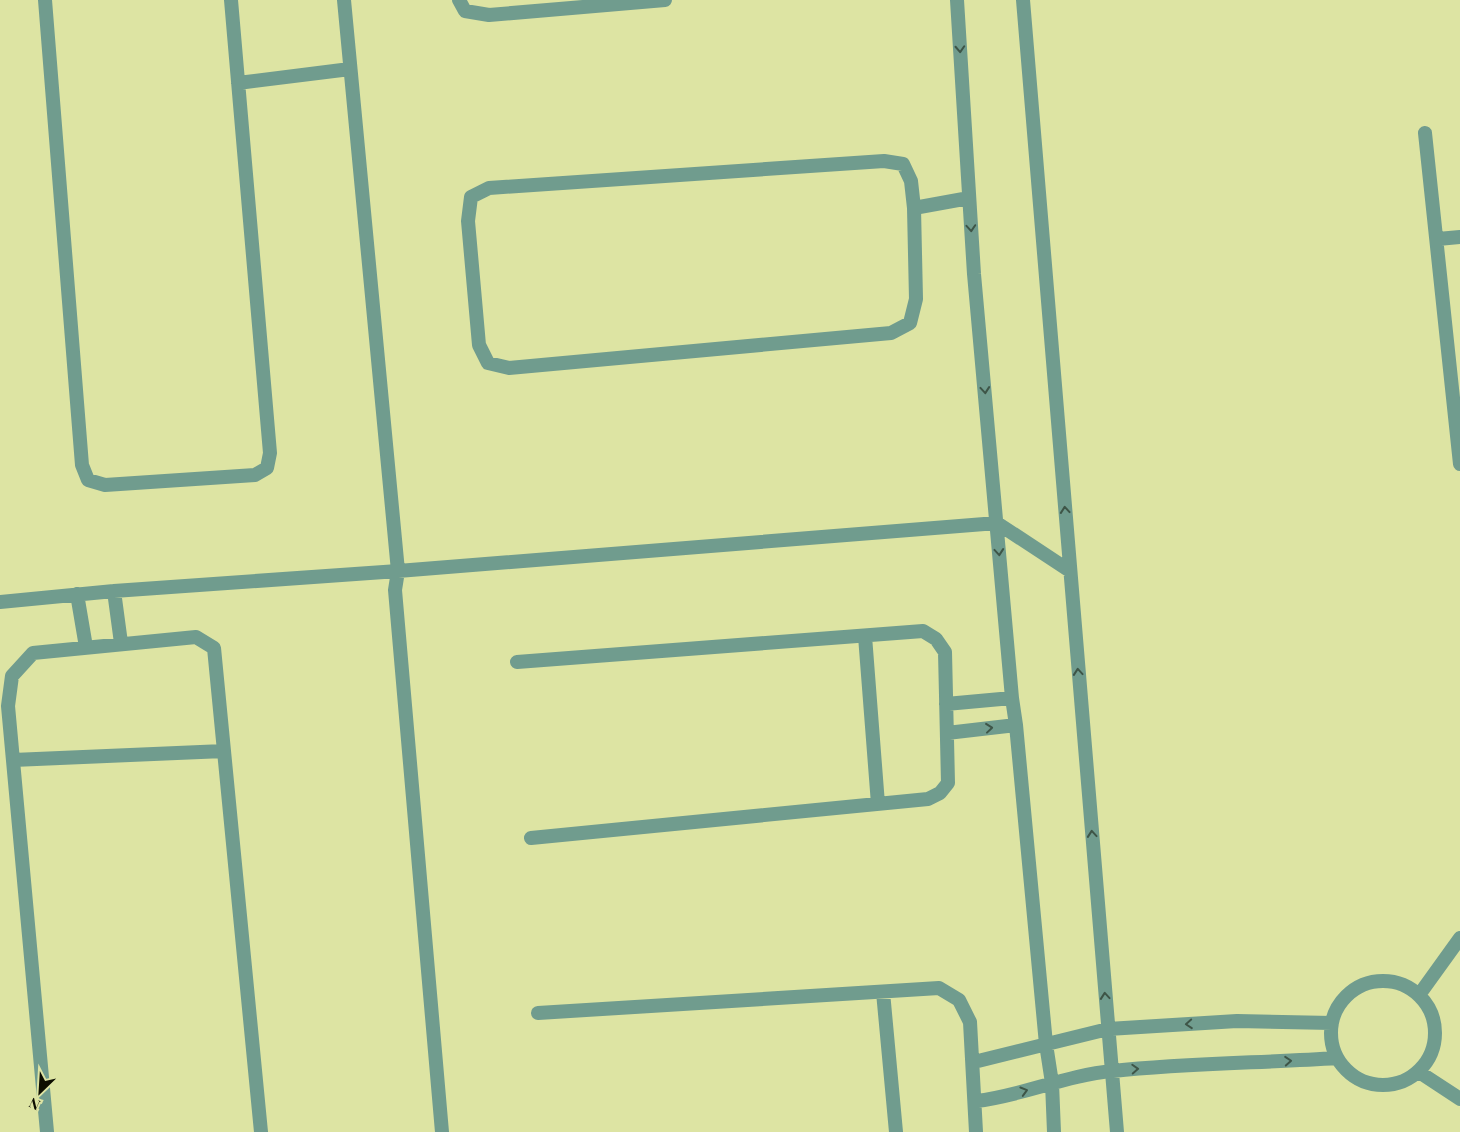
<svg xmlns="http://www.w3.org/2000/svg" width="1460" height="1132" font-family="'Playfair Display',serif">
<style>
.lines{fill:none;stroke-linecap:round;stroke-linejoin:round}
.minor{stroke:#709c8e;stroke-width:14}
.oneway{stroke:#3e5547}
</style>
<rect width="100%" height="100%" fill="#dde4a3"/>
<g class="lines">
<!-- minor -->
<path class="minor" d="M45 0 82 465 88 480 105 485 255 475 267 468 270 453 231 0
M344 0 398 571 395 590 442 1132
M459 0 465 11 489 15 665 0
M957 0 974 274 1012 698 1016 725 1046 1044 1052 1083 1054 1132
M1023 0 1117 1132
M238 83 350 69
M1425 133 1460 464
M884 161 903 164 911 181 914 208 916 299 910 323 891 333 509 368 488 363 479 345 468 221 471 197 489 188Z
M914 208 969 198
M1438 239 1460 237
M114 591 121 643
M77 594 86 647
M0 602 114 591 398 571 997 523 1070 571
M865 636 878 804
M517 662 923 631 936 639 945 652 948 783 940 793 928 799 531 838
M946 704 1012 698
M947 733 1016 725
M13 760 224 751
M1331 1033a52 52 0 1 1 104 0a52 52 0 1 1-104 0Z
M883 992 896 1132
M1419 995 1460 938
M538 1013 939 988 959 1000 970 1022 976 1132
M974 1062 1108 1029 1237 1021 1332 1023
M1419 1072 1460 1099
M976 1101C1022 1096 1066 1075 1113 1071 1187 1063 1263 1063 1337 1058
M47 1132 8 706 12 676 33 653 196 637 214 648 261 1132"/>
</g>
<!-- one-way arrows -->
<defs><path id="oneway-chevron" d="M-2-3.5L2.5 0L-2 3.5" fill="none" stroke-width="1.6" stroke-linecap="round" stroke-linejoin="round" transform="scale(1.25)"/></defs>
<g class="oneway">
<use href="#oneway-chevron" transform="translate(960 49) rotate(87)"/>
<use href="#oneway-chevron" transform="translate(971 228) rotate(86)"/>
<use href="#oneway-chevron" transform="translate(985 390) rotate(85)"/>
<use href="#oneway-chevron" transform="translate(1065 510) rotate(-95)"/>
<use href="#oneway-chevron" transform="translate(999 552) rotate(85)"/>
<use href="#oneway-chevron" transform="translate(1078 672) rotate(-95)"/>
<use href="#oneway-chevron" transform="translate(989 728) rotate(-6)"/>
<use href="#oneway-chevron" transform="translate(1092 834) rotate(-95)"/>
<use href="#oneway-chevron" transform="translate(1105 996) rotate(-95)"/>
<use href="#oneway-chevron" transform="translate(1189 1024) rotate(176)"/>
<use href="#oneway-chevron" transform="translate(1288 1061) rotate(-4)"/>
<use href="#oneway-chevron" transform="translate(1135 1069) rotate(-3)"/>
<use href="#oneway-chevron" transform="translate(1024 1091) rotate(-16)"/>
</g>
<!-- north arrow -->
<g transform="translate(40 1092) rotate(205)" stroke="#dde4a3" stroke-width="4" paint-order="stroke">
<path d="M0-4L9 19L0 12L-9 19Z" fill="#0d0e00"/>
<text y="-8" font-size="14" font-weight="bold" text-anchor="middle" fill="#0d0e00">N</text>
</g>
</svg>
